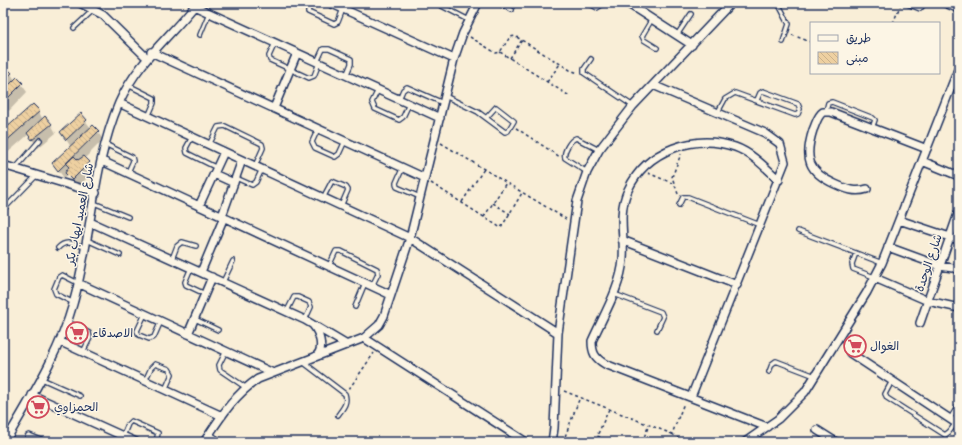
<svg xmlns="http://www.w3.org/2000/svg" width="962" height="445" font-family="Pangolin,'Playpen Sans Arabic',sans-serif">
<style>
.shadow{fill:#0003}
.building{fill:url(#building-back-hatch);stroke:#1b2f5e}
.lines{fill:none;stroke-linecap:round;stroke-linejoin:round}
.lane-casing{stroke:#1b2f5e;stroke-width:6}
.street-casing{stroke:#1b2f5e;stroke-width:10}
.path{stroke:#1b2f5e;stroke-width:1.5;stroke-dasharray:3 3;stroke-linecap:butt}
.lane{stroke:#fcf5e5;stroke-width:3.5}
.street{stroke:#fcf5e5;stroke-width:7}
.labels{text-anchor:middle;dominant-baseline:central;stroke-width:3;stroke-linejoin:round;paint-order:stroke}
.street-label{font-size:12px;fill:#1b2f5e;stroke:#fcf5e5}
.poi-label{font-size:12px;fill:#1b2f5e;stroke:#fcf5e5;text-anchor:start}
</style>
<defs>
<pattern id="building-back-hatch" width="6" height="6" patternUnits="userSpaceOnUse"><rect width="6" height="6" fill="#eed0a1"/><path d="M-1 5l2 2M0 0l6 6M5-1l2 2" fill="none" stroke="#ccb38d"/></pattern>
</defs>
<rect width="100%" height="100%" fill="#f9eed7"/>
<filter id="ink" filterUnits="userSpaceOnUse"><feTurbulence type="fractalNoise" baseFrequency=".025" numOctaves="2"/><feDisplacementMap in="SourceGraphic" scale="8" xChannelSelector="R" yChannelSelector="G"/><feConvolveMatrix kernelMatrix="1 2 1 2 8 2 1 2 1" color-interpolation-filters="sRGB"/></filter>
<g filter="url(#ink)">
<!-- shadow -->
<path class="shadow" d="M3 69 11 74 15 80 17 78 27 92 9 111 3 104Z
M39 112 43 120 51 124 56 133 38 148 29 134 4 156 3 115 11 125Z
M80 114 91 128 93 126 98 132 103 140 85 158 94 171 77 188 67 175 64 178 53 163 71 147 61 132Z"/>
<!-- building -->
<path class="building" d="M5 66 12 73 3 81V68Z
M17 77 23 83 3 103V91Z
M33 104 40 111 3 144V131Z
M81 113 87 120 66 140 60 132Z
M45 116 52 124 32 140 27 133Z
M93 125 99 131 58 171 52 163Z
M74 156 78 160 84 156 90 162 72 180 65 173 69 167 66 164Z"/>
<g class="lines">
<!-- lane casing -->
<g class="lane-casing">
<path id="lane" d="M310 3 308 12 334 24 338 22 343 9
M436 3 469 20
M499 3 512 10
M588 3 597 8 605 3
M778 3 789 24 783 42
M905 3 920 9 925 3
M652 19 642 36 644 40 657 48
M74 28 90 13 96 3
M200 35 209 13
M677 35 691 14
M275 43 269 56 270 60 309 78 314 76 319 63
M591 59 584 69V73L633 106
M317 62 323 49H329L351 59V64L346 76
M128 85 154 98V103L148 117
M378 90 372 102 375 109 399 120 403 117 409 104
M445 96 478 112 505 132 508 131 514 121 496 107 486 118
M399 99 403 90 407 87 443 103
M826 111 828 103 832 102 873 118 875 120 872 128
M718 112 725 99 735 93 795 115 798 114 800 109 798 104 763 91 760 93 757 100
M318 129 312 142 315 148 335 157 339 154 345 141
M192 137 186 148 187 153 217 168
M105 144 132 157 133 161 128 172
M209 145 218 127 225 126 262 144 263 148 255 166
M403 167 396 183 397 187 420 197
M15 169 40 140
M587 172 565 158C563 152 570 140 576 138L599 150
M236 178 252 185 256 182 262 169
M323 198 332 181 346 187 348 190 341 206
M94 203 128 217
M679 205 683 197H688L760 225
M4 209 37 175
M798 231 882 263
M87 240 120 255
M58 248C66 239 74 244 85 247
M856 253 852 264 853 269 874 277
M172 259 177 246 182 242 196 246
M329 266 336 251H341L377 269 378 274 372 286
M191 268 185 282 186 285 205 294
M223 282 233 261
M614 294 661 312 663 317 657 330
M74 303 56 294 54 289 59 277 62 275 78 283
M355 307 365 283
M287 311 294 297H298L309 302 311 307 305 320
M145 314 137 331 139 335 149 339 154 337 161 321
M195 319 218 330
M68 322 89 333 90 338 83 352
M226 351 219 365 220 370 245 387
M303 362 345 394C348 403 343 408 338 415
M769 372 772 364 776 361 815 376
M42 379 80 396
M145 381 151 368 155 364 169 369 172 374 165 390
M892 381 885 394 887 398 945 435 949 432 956 423
M950 419 959 404
M210 434 223 442
M123 436 128 424 131 421 158 433 156 442"/>
</g>
<!-- street casing -->
<g class="street-casing">
<path id="street" d="M80 3 103 15 147 58
M330 3 454 59
M627 3 692 45
M945 3 959 9
M194 6 440 118
M151 52 425 178
M653 85 765 133 780 144 785 162 691 397
M119 103 410 238 558 333
M274 108 297 53
M102 161 391 295
M922 161 959 176
M3 165 96 193
M214 174 234 183
M867 189C855 193 846 189 835 184 808 172 804 158 813 130 816 124 817 116 823 112H831L927 149
M199 206 224 152
M222 216 242 160
M899 220 959 240
M90 222 305 320 347 345
M622 240 737 285
M888 247 940 266 959 269
M201 272 224 217
M875 278 928 301 959 308
M78 283 271 372
M920 323 959 211
M313 325C319 332 325 349 316 356
M188 334 212 277
M364 338 526 442
M61 342 222 416
M850 353 959 425
M32 395 136 442
M767 427 605 364C595 358 592 353 592 341 603 316 621 287 623 259 625 235 617 214 628 190 646 150 695 133 735 147 752 153 766 168 779 180
M817 430 836 442
M29 437 41 442
M5 442C31 397 59 354 73 304 92 238 92 166 119 103 137 62 170 37 197 3
M204 442C220 418 234 395 258 379L364 338 379 325 384 316 410 238 454 59 463 33 478 3
M552 442 554 428 558 333 577 201 587 172 599 150 633 106 731 3
M745 442 778 419 805 392 867 292 882 263 959 67"/>
</g>
<!-- path -->
<path class="path" d="M893 23 900 6
M792 35 811 42
M470 37 496 53 500 52 510 37 515 36 570 70 578 73
M500 52 571 97
M510 58 522 40
M547 82 560 64
M516 128 560 157
M441 143 566 219
M648 173 672 183
M431 183 501 228 522 193
M678 194 672 177 681 154
M462 202 484 169
M493 203 510 214
M484 217 506 183
M349 389 374 353
M564 391 672 434 684 403
M609 409 597 436 612 442
M672 434 684 442
M563 442 580 397
M642 442 649 425"/>
<!-- lane -->
<use href="#lane" class="lane"/>
<!-- street -->
<use href="#street" class="street"/>
</g>
</g>
<!-- icons -->
<defs>
<g id="supermarket-ring" transform="scale(1.15)"><circle r="9.5" fill="#fcf5e5" stroke="#d1495b" stroke-width="1.5"/><path d="M-6-5.5h2.5l.6 2H6L4.5 2H-2.5L-4.4-4H-6ZM-1.5 3.2a1.3 1.3 0 1 0 .1 0ZM3 3.2a1.3 1.3 0 1 0 .1 0Z" fill="#d1495b"/></g>
</defs>
<g fill-rule="evenodd">
<use href="#supermarket-ring" x="77" y="333"/>
<use href="#supermarket-ring" x="855" y="346"/>
<use href="#supermarket-ring" x="38" y="407"/>
</g>
<g class="labels">
<!-- street labels -->
<g class="street-label">
<text transform="translate(80 214) rotate(-79)">شارع العميد ايهاب بكر</text>
<text transform="translate(929 263) rotate(-71)">شارع الوحدة</text>
</g>
<!-- poi labels -->
<g class="poi-label">
<text x="92" y="333">الاصدقاء</text>
<text x="870" y="346">الغوال</text>
<text x="54" y="407">الحمزاوي</text>
</g>
</g>
<!-- margin -->
<rect width="962" height="445" fill="none" stroke="#fcf5e5" stroke-width="16"/>
<rect x="8" y="8" width="946" height="429" fill="none" stroke="#1b2f5e" stroke-width="1.5" filter="url(#ink)"/>
<!-- legend -->
<rect x="810" y="22" width="130" height="52" fill="#fcf5e5" stroke="#a2a6af"/>
<rect x="818" y="35" width="20" height="6" fill="#fcf5e5" stroke="#a2a6af"/>
<text x="846" y="42" font-size="12" fill="#1b2f5e">طريق</text>
<rect x="818" y="52" width="20" height="12" fill="url(#building-back-hatch)" stroke="#a2a6af"/>
<text x="846" y="62" font-size="12" fill="#1b2f5e">مبنى</text>
</svg>
